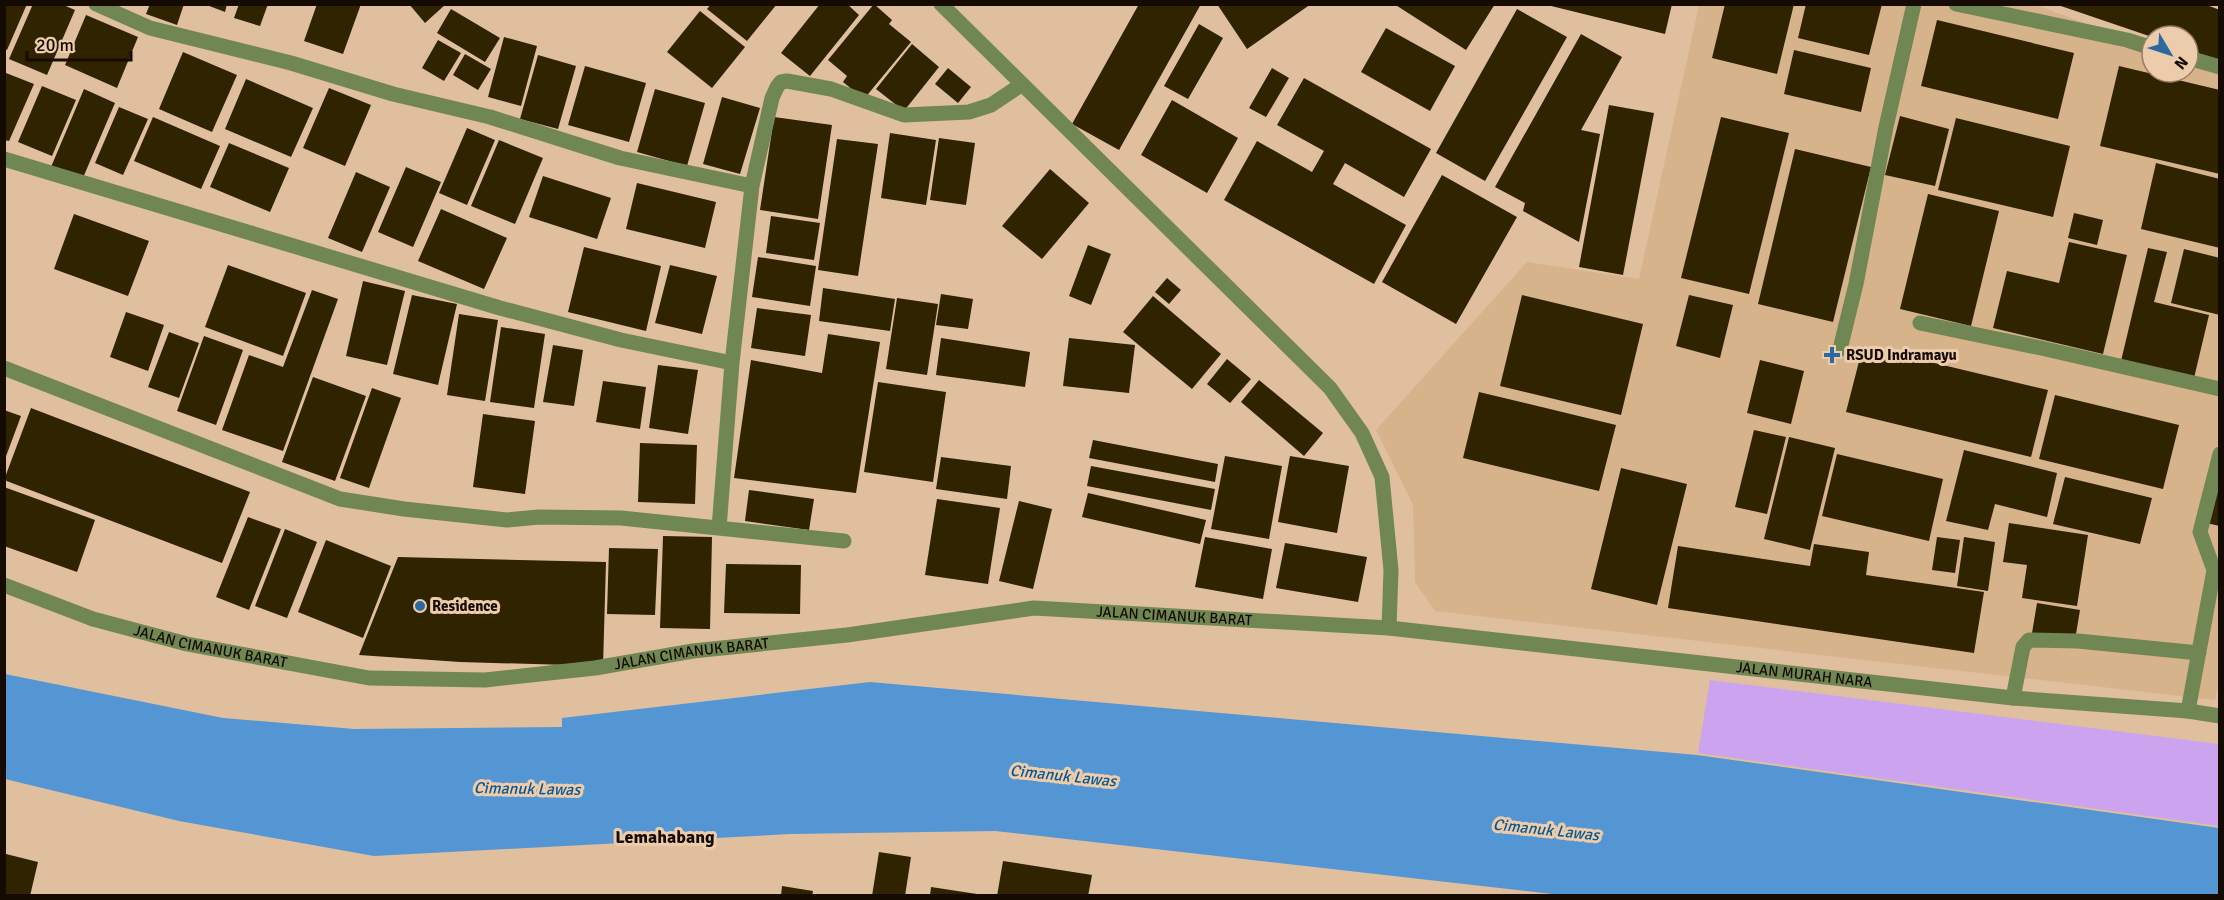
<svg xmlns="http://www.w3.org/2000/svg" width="2224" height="900" font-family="Signika,sans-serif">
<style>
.built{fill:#d7b38c}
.green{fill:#cba3ef}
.water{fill:#5396d3}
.building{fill:#302300}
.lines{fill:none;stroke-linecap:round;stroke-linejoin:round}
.service{stroke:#708753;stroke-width:15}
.minor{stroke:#708753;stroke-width:15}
.tertiary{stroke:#708753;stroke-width:15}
.poi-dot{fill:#2b69a0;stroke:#ecccab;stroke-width:2}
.labels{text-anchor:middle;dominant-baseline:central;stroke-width:6;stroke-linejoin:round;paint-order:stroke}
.poi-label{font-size:15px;font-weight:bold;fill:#150b02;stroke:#ecccab;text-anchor:start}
.street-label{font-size:15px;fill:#150b02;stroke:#ecccab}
.water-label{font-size:16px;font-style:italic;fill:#0a5791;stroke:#ecccab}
.quarter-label{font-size:18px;font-weight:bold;fill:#150b02;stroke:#ecccab}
</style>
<rect width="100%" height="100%" fill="#dfbf9e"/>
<!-- built -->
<path class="built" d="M1699 5H2035L2152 47V72H2188V61L2219 72 2220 677 2215 700 1435 611 1415 582 1413 505 1376 430 1527 262 1639 279Z"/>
<!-- green -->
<path class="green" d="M1710 680 2219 744V826L1698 753Z"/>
<!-- water -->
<path class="water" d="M5 674 223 718 354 729 562 727V718L870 682 1697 755 2219 828V895L1570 896 995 831 790 834 374 856 179 821 5 779Z"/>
<!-- building -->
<path class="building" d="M4 4H27L7 50 4 48Z
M33 4H61L75 10 47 75 9 59Z
M150 4H184L177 25 146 14Z
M204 4H227L225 12Z
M239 4H268L260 26 234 18Z
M317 4H361L343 54 304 41Z
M409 4H446L425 23Z
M711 4H777L747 41 707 9Z
M820 4H847L859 15 810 76 781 53Z
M874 4 892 20 889 24 911 42 864 99 843 82 847 76 828 60Z
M1139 4H1201L1119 150 1072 124Z
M1217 4H1311L1247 49Z
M1394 4H1495L1466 50Z
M1543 4H1672L1665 34Z
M1725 4H1794L1777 74 1712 58Z
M1806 4H1882L1869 55 1798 38Z
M2055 4H2204L2220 10V60L2188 50V36L2152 37Z
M451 9 500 38 485 62 437 33Z
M1517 9 1567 37 1485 181 1436 153Z
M700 11 745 47 712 88 667 52Z
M86 15 138 37 117 88 65 65Z
M1937 20 2074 53 2058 119 1921 86Z
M1199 24 1223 38 1188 99 1164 86Z
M1386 28 1455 66 1430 111 1361 72Z
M1581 34 1622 57 1581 130 1600 134 1579 242 1523 211 1525 203 1495 187Z
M504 37 537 46 521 106 488 97Z
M438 40 461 53 444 81 422 68Z
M912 44 939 67 904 111 876 89Z
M1794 50 1871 68 1861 112 1784 94Z
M183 52 237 75 212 132 159 109Z
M465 54 491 69 478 90 453 75Z
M538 55 576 66 558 129 520 119Z
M585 66 646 83 629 142 568 125Z
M2119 66 2220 90V174L2100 146Z
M948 68 971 87 958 103 935 84Z
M1272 68 1289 78 1266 117 1249 108Z
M6 73 34 84 9 141 4 140Z
M1304 78 1431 149 1404 197 1345 163 1333 184 1406 225 1374 284 1224 200 1257 141 1312 172 1324 151 1277 125Z
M246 79 313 108 291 157 225 129Z
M42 86 76 100 52 156 18 142Z
M329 88 371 105 345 166 303 148Z
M84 89 115 103 82 180 51 167Z
M655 89 705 103 687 166 637 152Z
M722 97 760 108 740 174 703 164Z
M1172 100 1238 138 1207 193 1141 155Z
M1609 105 1654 113 1623 275 1579 267Z
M119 107 148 119 123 175 95 163Z
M1900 116 1949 129 1935 186 1885 175Z
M153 117 220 146 201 189 134 161Z
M774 117 832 125 818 219 760 210Z
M1721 117 1789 133 1749 294 1681 278Z
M1956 118 2070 146 2053 217 1938 190Z
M467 128 495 140 467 205 439 193Z
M890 133 936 140 926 205 881 198Z
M939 138 975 143 966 205 930 200Z
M837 139 878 144 858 276 818 270Z
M499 140 543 158 515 224 471 206Z
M229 143 289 168 270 212 210 187Z
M1795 149 1871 167 1833 322 1758 304Z
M2156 163 2220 179V248L2141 229Z
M406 167 441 182 413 247 378 232Z
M1050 169 1089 203 1042 259 1002 226Z
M356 172 390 187 362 252 328 238Z
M1442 175 1517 217 1456 324 1382 282Z
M543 176 611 198 597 239 529 217Z
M637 183 716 202 705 248 626 229Z
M1928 194 1999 211 1971 326 1900 309Z
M441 209 507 238 484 289 418 261Z
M2074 213 2103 220 2097 245 2068 238Z
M74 214 149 241 128 296 54 269Z
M771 216 820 223 814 260 766 253Z
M2069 242 2127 255 2103 354 1993 328 2007 271 2059 283Z
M1088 245 1111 254 1091 305 1069 296Z
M584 247 661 266 646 331 568 312Z
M2148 248 2167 252 2154 302 2209 315 2194 378 2121 361Z
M2184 249 2220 258V315L2171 303Z
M758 257 816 266 810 306 752 297Z
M228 265 306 293 283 356 205 327Z
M670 265 717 276 702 334 655 323Z
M1167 278 1181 290 1169 304 1155 292Z
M363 281 405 291 387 365 346 356Z
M823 288 895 299 890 331 819 321Z
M312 290 338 299 283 451 222 430 249 355 283 367Z
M941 294 973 299 968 329 936 325Z
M412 295 457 304 438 385 393 374Z
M1522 295 1643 324 1621 415 1500 386Z
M1689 295 1733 305 1720 358 1676 346Z
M1153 296 1221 354 1192 389 1123 332Z
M897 298 938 304 927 375 886 369Z
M757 308 811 315 805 356 751 348Z
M126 312 164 325 148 371 110 357Z
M459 314 498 320 485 401 447 395Z
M501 327 545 334 534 408 490 402Z
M169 332 199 343 179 398 148 387Z
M828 334 880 342 856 493 734 478 751 360 822 373Z
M204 336 243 350 216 425 177 411Z
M941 338 1030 352 1025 387 936 375Z
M1069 338 1135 345 1129 393 1063 386Z
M553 345 583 350 574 406 543 402Z
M1863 346 2048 390 2031 457 1846 412Z
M1227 359 1251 379 1230 403 1207 384Z
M1760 360 1804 371 1791 424 1747 413Z
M658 365 698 370 688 434 649 428Z
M313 377 366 396 335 481 282 462Z
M1259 380 1323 433 1304 456 1241 402Z
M603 381 646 387 640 429 596 422Z
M878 382 946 392 933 482 864 472Z
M372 388 401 398 369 488 340 478Z
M1479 392 1616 425 1599 491 1463 458Z
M2055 395 2179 425 2163 489 2039 459Z
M31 408 250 492 222 563 4 480Z
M4 410 21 416 5 459H4Z
M483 414 535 421 525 494 473 487Z
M1754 430 1786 437 1767 514 1735 507Z
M1789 437 1835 448 1810 550 1764 539Z
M1093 440 1218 464 1215 482 1089 458Z
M640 443 697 445 695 504 638 502Z
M1964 450 2057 473 2047 517 1995 504 1988 530 1946 521Z
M1837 454 1943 479 1929 541 1822 516Z
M1225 456 1282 466 1269 539 1211 529Z
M1290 456 1349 466 1337 533 1278 522Z
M941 457 1011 466 1007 499 936 489Z
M1091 466 1215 489 1211 510 1087 486Z
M1621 468 1687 484 1657 605 1591 589Z
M2220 472V526L2206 523Z
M2065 477 2152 498 2140 544 2053 524Z
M4 487 95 520 77 572 4 546Z
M749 490 814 499 809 530 745 521Z
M1088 493 1206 520 1200 544 1082 517Z
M937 499 1000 508 988 584 925 575Z
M1019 501 1052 509 1033 589 999 581Z
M248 517 281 529 249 610 216 597Z
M2009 523 2088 535 2077 606 2022 598 2027 565 2003 562Z
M285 529 317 542 287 618 255 606Z
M663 536 712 537 710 629 660 628Z
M1205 537 1272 549 1263 599 1195 587Z
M1937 537 1960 540 1955 573 1932 570Z
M1964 537 1995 542 1988 591 1957 586Z
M326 540 391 566 363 638 298 612Z
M1285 543 1367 557 1358 602 1276 588Z
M1814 544 1869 552 1866 575 1984 592 1974 653 1668 608 1678 546 1810 566Z
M609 548 658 549 655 615 607 614Z
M398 557 606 562 603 666 460 662 359 655Z
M726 564 801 565 800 614 724 613Z
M2037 603 2080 610 2075 640 2032 633Z
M879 852 911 857 905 896H872Z
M6 854 38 862 30 896H4Z
M1003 861 1092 875 1088 896H997Z
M782 886 813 891 812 896H781Z
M931 887 977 894V896H930Z"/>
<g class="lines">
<!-- service -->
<path class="service" d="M1956 4 2127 40 2152 48
M2188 58 2220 67
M1920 323 2041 348 2220 389
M1840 349 1856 284 1886 127 1914 4
M2013 698 2023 647 2029 640 2078 641 2199 653
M2188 711 2214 570 2200 532 2220 454"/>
<!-- minor -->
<path class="minor" d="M96 4 150 28 291 63 393 94 490 117 620 158 752 186
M941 4 1330 388 1362 433 1382 477 1391 570 1389 628
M4 159 500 308 621 340 732 363
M4 368 340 499 404 509 507 520 539 517 621 518 844 541
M719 528 732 363 752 186 772 98 777 87 781 82 787 81 831 89 904 115 969 112 991 105 1021 85"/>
<!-- tertiary -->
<path class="tertiary" id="s1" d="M4 585 93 619 187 644 369 678 485 680 595 668 693 651 847 635 1034 608 1389 628 2013 698 2188 711 2220 716"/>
</g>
<!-- markers -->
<g class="poi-dot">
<path d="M1829 346h6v6h6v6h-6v6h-6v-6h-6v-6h6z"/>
<circle cx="420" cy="606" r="6"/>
</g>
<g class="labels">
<!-- poi labels -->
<g class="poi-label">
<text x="1846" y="355">RSUD Indramayu</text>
<text x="432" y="606">Residence</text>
</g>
<!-- street labels -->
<g class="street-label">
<text stroke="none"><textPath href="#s1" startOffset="1188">JALAN CIMANUK BARAT</textPath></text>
<text stroke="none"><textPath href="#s1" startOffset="216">JALAN CIMANUK BARAT</textPath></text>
<text stroke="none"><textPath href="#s1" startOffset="702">JALAN CIMANUK BARAT</textPath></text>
<text stroke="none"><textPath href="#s1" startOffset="1821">JALAN MURAH NARA</textPath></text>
</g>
<!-- water labels -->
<g class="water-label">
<text transform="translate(1063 776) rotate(6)">Cimanuk Lawas</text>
<text transform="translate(527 789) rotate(1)">Cimanuk Lawas</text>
<text transform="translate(1546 830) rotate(6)">Cimanuk Lawas</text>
</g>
<!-- quarter labels -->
<g class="quarter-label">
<text x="665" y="837">Lemahabang</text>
</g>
</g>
<!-- border -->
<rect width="2224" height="900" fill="none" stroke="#150b02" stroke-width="12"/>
<!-- north arrow -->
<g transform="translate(2170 54) rotate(129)"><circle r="28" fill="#ecccab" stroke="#967f67" stroke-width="1.5"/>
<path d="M0-4.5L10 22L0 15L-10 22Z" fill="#2b69a0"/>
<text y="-9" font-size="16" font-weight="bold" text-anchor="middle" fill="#150b02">N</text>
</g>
<!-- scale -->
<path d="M27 51v9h104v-9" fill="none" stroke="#150b02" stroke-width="3"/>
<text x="36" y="51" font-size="18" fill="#150b02" stroke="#ecccab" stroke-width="4.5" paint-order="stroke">20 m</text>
</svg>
